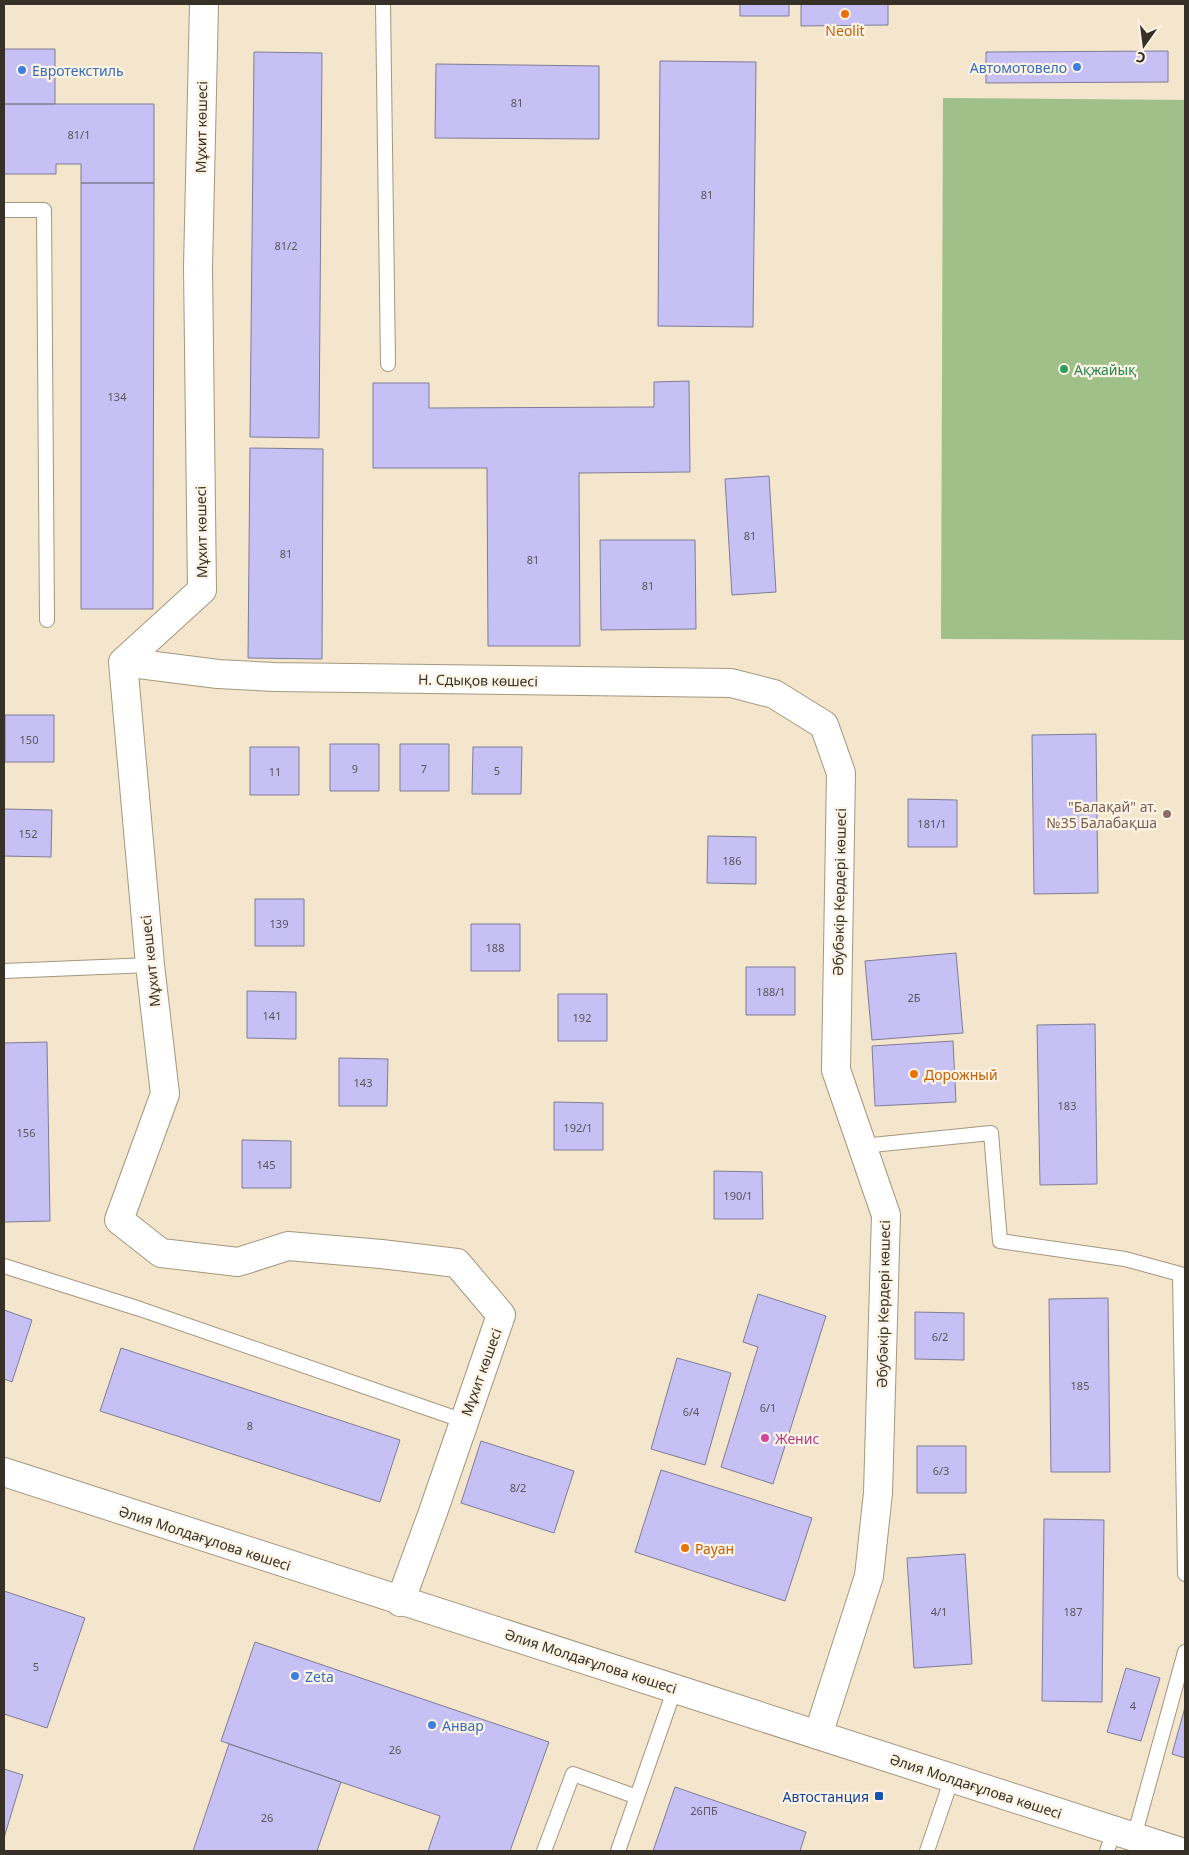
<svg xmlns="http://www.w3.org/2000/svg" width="1189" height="1855" font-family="'Noto Sans',sans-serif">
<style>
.green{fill:#a0c089}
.building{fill:#c7c0f5;stroke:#7f7c94}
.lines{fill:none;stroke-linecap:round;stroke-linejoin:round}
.lane-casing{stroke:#a4977f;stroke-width:16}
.street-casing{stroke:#a4977f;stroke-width:30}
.secondary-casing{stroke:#a4977f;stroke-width:30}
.lane{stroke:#fff;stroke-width:14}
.street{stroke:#fff;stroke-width:28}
.secondary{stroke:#fff;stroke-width:28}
.food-dot{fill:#e8710a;stroke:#fdf4e5;stroke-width:2}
.shop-dot{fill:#3f7fe0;stroke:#fdf4e5;stroke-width:2}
.leisure-dot{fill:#2e9e5b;stroke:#fdf4e5;stroke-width:2}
.education-dot{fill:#8d6e63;stroke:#fdf4e5;stroke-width:2}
.hotel-dot{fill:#d1479c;stroke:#fdf4e5;stroke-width:2}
.transit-dot{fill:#1a4fb4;stroke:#fdf4e5;stroke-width:2}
.labels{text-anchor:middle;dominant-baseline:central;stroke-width:4.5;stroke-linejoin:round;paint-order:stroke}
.number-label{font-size:11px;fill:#5a545a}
.food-label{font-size:14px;fill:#c56008;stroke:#fdf4e5;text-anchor:start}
.shop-label{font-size:14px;fill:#366cbe;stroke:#fdf4e5;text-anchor:start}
.street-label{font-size:14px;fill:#363027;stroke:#fdf4e5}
.leisure-label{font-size:14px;fill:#27864d;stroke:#fdf4e5;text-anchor:start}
.education-label{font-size:14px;fill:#785e54;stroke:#fdf4e5;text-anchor:end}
.hotel-label{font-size:14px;fill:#b23c85;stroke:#fdf4e5;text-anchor:start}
.transit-label{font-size:14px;fill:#164399;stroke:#fdf4e5;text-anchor:end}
</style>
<rect width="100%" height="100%" fill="#f4e6cd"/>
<!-- green -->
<path class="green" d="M943 98 1185 100V640L941 639Z"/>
<!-- building -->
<path class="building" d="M740 4H789V16H740Z
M801 4H888V25L801 26Z
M4 49H55V104H4Z
M1168 51V82L986 83V52Z
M254 52 322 53 319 438 250 437Z
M660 61 756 62 753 327 658 326Z
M436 64 599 66V139L435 138Z
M4 104H154V183H81V164H56V174H4Z
M81 183H154L153 609H81Z
M689 381 690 472 579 473 580 646H488L487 468H373V383H429V408L654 407V382Z
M250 448 323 449 322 659 248 658Z
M769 476 776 592 732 595 725 479Z
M600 540H695L696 629 601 630Z
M5 715H54V762H5Z
M1096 734 1098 893 1034 894 1032 735Z
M330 744H379V791H330Z
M400 744H449V791H400Z
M250 747H299V795H250Z
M473 747H522L521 794H472Z
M908 799 957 800V847H908Z
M4 809 52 810 51 857 4 856Z
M708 836 756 837V884L707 883Z
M255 899H304V946H255Z
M471 924H520V971H471Z
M956 953 963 1033 872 1040 865 961Z
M746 967H795V1015H746Z
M247 991 296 992V1039L247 1038Z
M558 994H607V1041H558Z
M1095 1024 1097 1184 1040 1185 1037 1025Z
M953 1041 956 1102 875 1106 872 1046Z
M47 1042 50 1221 4 1222V1043Z
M339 1058 388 1059 387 1106H339Z
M554 1102 603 1103V1150H554Z
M242 1140 291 1141V1188H242Z
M714 1171 762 1172 763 1219H714Z
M758 1294 826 1316 773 1484 721 1467 758 1347 743 1342Z
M1108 1298 1110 1472H1051L1049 1299Z
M4 1310 32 1320 12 1382 4 1379Z
M915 1312 964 1313V1360L915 1359Z
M121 1348 400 1440 380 1502 100 1411Z
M677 1358 731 1373 705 1465 651 1449Z
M481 1441 574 1471 554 1533 461 1503Z
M917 1446H966V1493H917Z
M661 1470 812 1518 785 1601 635 1552Z
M1044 1519 1104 1520 1102 1702 1042 1701Z
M965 1554 972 1664 914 1668 907 1558Z
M4 1591 85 1618 47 1728 4 1714Z
M255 1642 549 1742 510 1851H428L440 1816 221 1741Z
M1126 1668 1160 1678 1141 1741 1107 1732Z
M1185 1707V1758L1172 1754Z
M229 1744 341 1782 317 1851H193Z
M4 1769 23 1775 4 1838Z
M675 1787 806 1832 800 1851H653Z"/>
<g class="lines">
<!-- lane casing -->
<g class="lane-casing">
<path id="lane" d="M383 4 388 364
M4 210H44L47 620
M4 971 150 965
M862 1146 991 1133 1000 1241 1125 1259 1180 1274 1185 1574
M4 1266 140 1309 464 1421
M1134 1837 1185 1652
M544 1851 573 1774 637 1797
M618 1851 675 1688
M927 1851 952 1778
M1107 1851 1114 1831"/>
</g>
<!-- street casing -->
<g class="street-casing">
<path id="street" d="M204 4 198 267 202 590 123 662 150 965 165 1094 119 1220 161 1253 238 1262 288 1246 381 1254 457 1263 501 1315 432 1515 400 1602
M123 662 218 674 274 677 731 683 774 694 824 725 841 773 836 1070 886 1215 878 1493 869 1576 818 1735"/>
</g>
<!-- secondary casing -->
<g class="secondary-casing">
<path id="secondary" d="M4 1472C394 1600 787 1724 1178 1851"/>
</g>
<!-- lane -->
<use href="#lane" class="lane"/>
<!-- street -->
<use href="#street" class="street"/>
<!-- secondary -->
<use href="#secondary" class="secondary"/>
</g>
<!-- markers -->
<g class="food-dot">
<circle cx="845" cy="14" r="5"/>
<circle cx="914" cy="1074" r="5"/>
<circle cx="685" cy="1548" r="5"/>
</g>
<g class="shop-dot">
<circle cx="1077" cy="67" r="5"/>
<circle cx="22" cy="70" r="5"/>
<circle cx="295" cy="1676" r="5"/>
<circle cx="432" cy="1725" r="5"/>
</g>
<circle class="leisure-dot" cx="1064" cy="369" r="5"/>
<circle class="education-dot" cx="1167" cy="814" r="5"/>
<circle class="hotel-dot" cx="765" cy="1438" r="5"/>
<rect class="transit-dot" x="874" y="1791" width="10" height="10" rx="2.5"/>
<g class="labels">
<!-- number labels -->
<g class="number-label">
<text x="517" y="102">81</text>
<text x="79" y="134">81/1</text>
<text x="707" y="194">81</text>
<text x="286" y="245">81/2</text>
<text x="117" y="396">134</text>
<text x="750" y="535">81</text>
<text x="286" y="553">81</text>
<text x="533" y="559">81</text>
<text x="648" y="585">81</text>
<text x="29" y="739">150</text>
<text x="355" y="768">9</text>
<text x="424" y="768">7</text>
<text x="497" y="770">5</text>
<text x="275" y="771">11</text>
<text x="932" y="823">181/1</text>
<text x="28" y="833">152</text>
<text x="732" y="860">186</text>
<text x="279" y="923">139</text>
<text x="495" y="947">188</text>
<text x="771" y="991">188/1</text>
<text x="914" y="997">2Б</text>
<text x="272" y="1015">141</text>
<text x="582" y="1017">192</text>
<text x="363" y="1082">143</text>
<text x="1067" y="1105">183</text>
<text x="578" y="1127">192/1</text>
<text x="26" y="1132">156</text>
<text x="266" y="1164">145</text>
<text x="738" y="1195">190/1</text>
<text x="940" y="1336">6/2</text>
<text x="1080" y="1385">185</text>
<text x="768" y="1407">6/1</text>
<text x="691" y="1411">6/4</text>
<text x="250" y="1425">8</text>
<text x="941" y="1470">6/3</text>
<text x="518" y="1487">8/2</text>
<text x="939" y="1611">4/1</text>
<text x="1073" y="1611">187</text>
<text x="36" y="1666">5</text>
<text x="1133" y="1705">4</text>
<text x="395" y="1749">26</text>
<text x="704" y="1810">26ПБ</text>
<text x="267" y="1817">26</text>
</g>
<!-- food labels -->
<g class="food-label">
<text x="845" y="30" text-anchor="middle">Neolit</text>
<text x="924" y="1074">Дорожный</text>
<text x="695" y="1548">Рауан</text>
</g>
<!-- shop labels -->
<g class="shop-label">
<text x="1067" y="67" text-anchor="end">Автомотовело</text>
<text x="32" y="70">Евротекстиль</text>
<text x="305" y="1676">Zeta</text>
<text x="442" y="1725">Анвар</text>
</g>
<!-- street labels -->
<g class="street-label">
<text transform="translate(201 127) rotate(-89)">Мұхит көшесі</text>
<text transform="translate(201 532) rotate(-91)">Мұхит көшесі</text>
<text transform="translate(478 680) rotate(1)">Н. Сдықов көшесі</text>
<text transform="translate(839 892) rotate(-89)">Әбубәкір Кердері көшесі</text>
<text transform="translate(150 961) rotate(-96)">Мұхит көшесі</text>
<text transform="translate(883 1304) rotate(-89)">Әбубәкір Кердері көшесі</text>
<text transform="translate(481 1372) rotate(-70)">Мұхит көшесі</text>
<text transform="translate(205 1538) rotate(18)">Әлия Молдағұлова көшесі</text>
<text transform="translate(591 1661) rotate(18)">Әлия Молдағұлова көшесі</text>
<text transform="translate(976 1786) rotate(18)">Әлия Молдағұлова көшесі</text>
</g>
<!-- leisure labels -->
<g class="leisure-label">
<text x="1074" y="369">Ақжайық</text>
</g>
<!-- education labels -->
<g class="education-label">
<text x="1157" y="806">"Балақай" ат.<tspan x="1157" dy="16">№35 Балабақша</tspan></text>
</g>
<!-- hotel labels -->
<g class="hotel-label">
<text x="775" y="1438">Женис</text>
</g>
<!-- transit labels -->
<g class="transit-label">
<text x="869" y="1796">Автостанция</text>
</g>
</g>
<!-- border -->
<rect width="1189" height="1855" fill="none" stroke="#363027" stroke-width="10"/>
<!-- north arrow -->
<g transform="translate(1144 45) rotate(194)" stroke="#fdf4e5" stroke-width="4" paint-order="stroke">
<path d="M0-4L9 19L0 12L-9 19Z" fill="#363027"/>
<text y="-8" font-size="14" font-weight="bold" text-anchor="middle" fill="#363027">С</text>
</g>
</svg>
